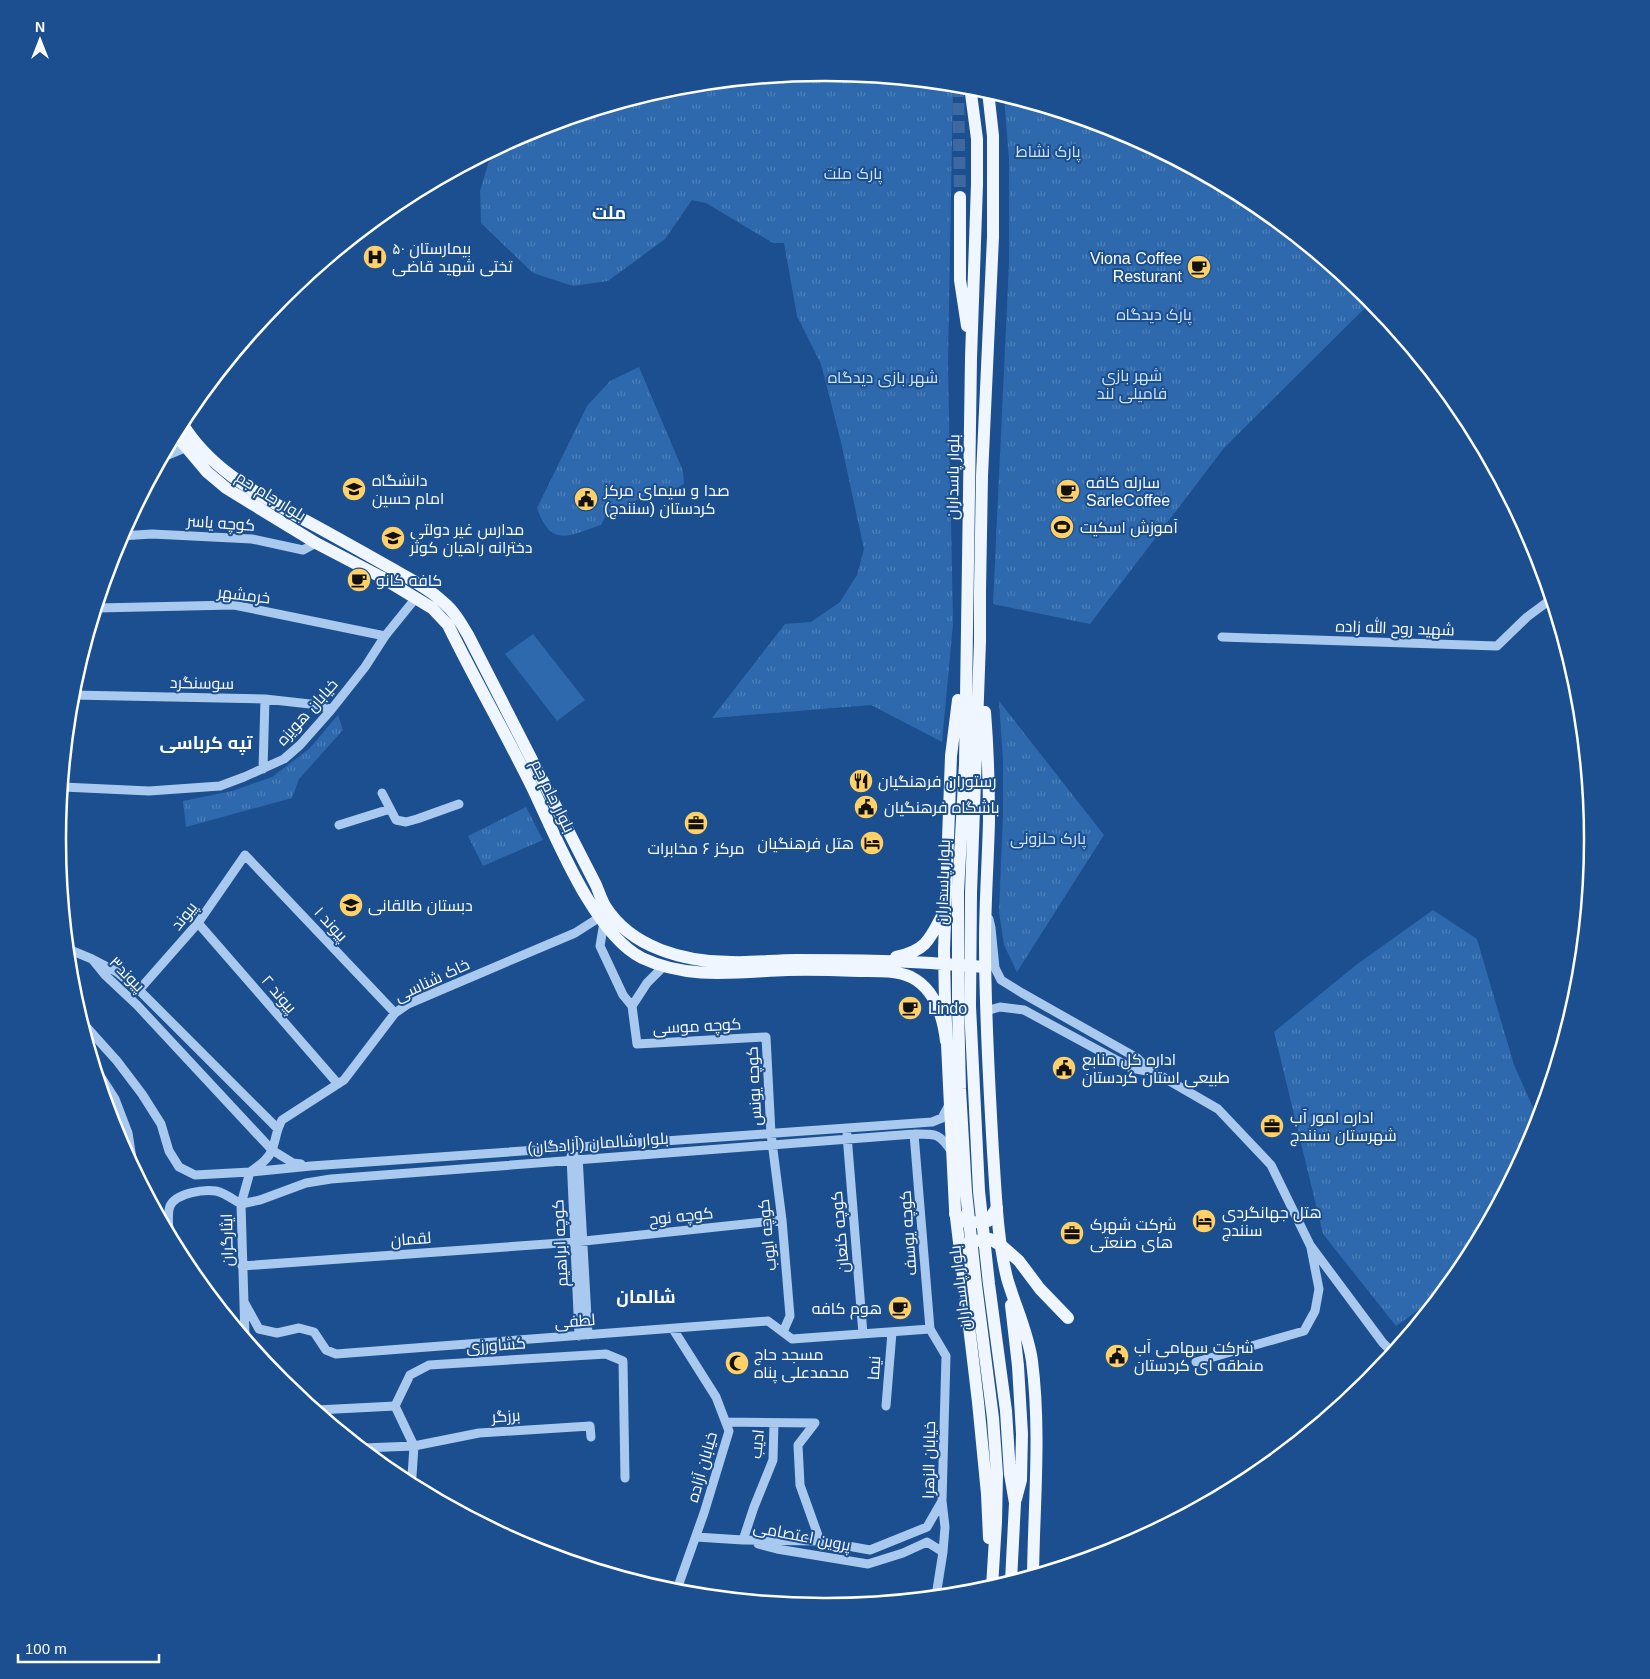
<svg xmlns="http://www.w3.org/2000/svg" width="1650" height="1679" font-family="Helvetica,Cairo,sans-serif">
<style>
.park{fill:url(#park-tufts)}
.pitch{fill:#2e69ad}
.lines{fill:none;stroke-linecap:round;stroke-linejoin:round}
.major-tunnel{stroke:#3d69a0;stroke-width:12;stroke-dasharray:12 6;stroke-linecap:butt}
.minor{stroke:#a9c9ee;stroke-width:9}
.major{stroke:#f0f6ff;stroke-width:12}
.major-bridge{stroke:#f0f6ff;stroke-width:12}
.labels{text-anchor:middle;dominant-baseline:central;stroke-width:4;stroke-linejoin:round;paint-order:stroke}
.park-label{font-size:16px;fill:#cfe3fa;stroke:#1b4f8f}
.poi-label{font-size:16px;fill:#fff;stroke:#1b4f8f;text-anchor:start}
.street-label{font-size:16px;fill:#fff;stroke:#1b4f8f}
.neighbourhood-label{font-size:18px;font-weight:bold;fill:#fff;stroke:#1b4f8f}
.rim{fill:none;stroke:#fff;stroke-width:2.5}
</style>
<defs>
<pattern id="park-tufts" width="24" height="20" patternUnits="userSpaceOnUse" patternTransform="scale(1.25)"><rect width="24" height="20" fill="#2e69ad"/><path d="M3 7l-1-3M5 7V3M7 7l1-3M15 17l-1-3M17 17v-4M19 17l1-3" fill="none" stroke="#4d80b9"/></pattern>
</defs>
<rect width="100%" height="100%" fill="#1b4f8f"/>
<!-- park -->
<path class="park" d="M825 72 953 85 948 363 953 624 942 742 871 705 712 718 785 624 811 622 840 602 857 575 864 549 840 438 821 364 797 316 784 243H773L706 203 692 200 665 239 608 281 573 286 533 273 481 223 480 191 492 151 532 130 676 87Z
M1004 96 1119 131 1252 202 1372 301 1224 448 1090 624 993 604 1009 263V160Z
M639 367 683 471 684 484 661 497 648 494 605 517 601 525C570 535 551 549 537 508L587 406 610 381Z
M999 701 1104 835 1017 972 1004 945 999 912 1003 815V760Z
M338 715 343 730 299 779 292 798 186 827 183 801 232 791 272 777 309 749Z
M526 807 543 840 483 866 468 836Z
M1433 910 1477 939 1514 1065 1538 1119 1534 1133 1463 1266 1440 1295 1396 1326 1323 1234 1274 1032 1356 965Z"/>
<!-- pitch -->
<path class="pitch" d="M533 634 585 700 557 721 505 654Z"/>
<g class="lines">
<!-- major-tunnel -->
<path class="major-tunnel" d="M958 85 960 197"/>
<!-- minor -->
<path class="minor" d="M163 457 187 447
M121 536 152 534 252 539 303 550 316 543
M97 608 234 605 385 636
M1222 637 1497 646 1527 617 1550 600
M72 695 265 699 319 705 331 710
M263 769 265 699
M63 787 149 791 220 786 244 777 284 759 300 745 331 710 365 667 385 636 415 599
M382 793 396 820 406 822 417 819 459 804
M339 825 390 809
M989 919 991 928 995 968 1001 980 1022 993 1137 1058 1151 1072
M604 922 600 946 623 995 632 1006 637 1044 766 1037 771 1134 782 1220 790 1316 783 1332
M198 923 338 1084
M68 949 92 959 117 972 139 990 277 1128
M92 959 105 975 137 1005 272 1150 293 1163 301 1164
M139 990 198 923 245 855 395 1013
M632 1006 647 983 664 966
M986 1011 1000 1007 1024 1010 1131 1068 1152 1072 1161 1076 1218 1109 1271 1165 1310 1245 1383 1343 1392 1352
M82 1022 117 1061 142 1094 161 1124 169 1151 179 1167 195 1175 250 1172 311 1166 932 1122 942 1118 949 1105
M97 1071 115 1099 128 1133 133 1165
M115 1107 116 1134
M914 1134 930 1329 946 1356 942 1501 945 1527 943 1552 936 1596
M847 1135 863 1334
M571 1156 579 1336
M578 1156 588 1335
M250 1172C258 1166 268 1160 272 1150 276 1140 276 1130 282 1120L344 1080 395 1013 408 1004 575 933 600 917
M169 1233C169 1225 167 1214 170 1206 176 1193 204 1189 216 1191 225 1193 234 1200 241 1204L260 1200 306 1183 331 1179 914 1134C937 1134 939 1133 952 1152
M242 1266 575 1242 782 1220
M244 1302 259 1329 277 1333 299 1328 314 1332 326 1350 336 1354 768 1321 792 1339 930 1329
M673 1329 716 1397 729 1431 704 1513 676 1592
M245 1337 241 1204 250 1172
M1196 1362 1304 1331 1315 1311 1319 1289 1311 1248
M395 1406 410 1375 429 1365 606 1354 623 1361 625 1478
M395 1406 414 1446 412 1476 407 1482
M886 1406 892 1332
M317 1410 395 1406
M726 1422 815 1423
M815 1423 798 1445 800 1485 820 1541
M363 1448 414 1446 479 1433 590 1426 591 1437
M696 1537 743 1540 820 1541 870 1550 927 1527 942 1501
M743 1540 754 1507 773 1460 774 1423
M758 1544 777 1549 868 1564 903 1553 927 1542 943 1552"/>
<!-- major -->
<path class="major" d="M970 86 977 139V184L971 358 965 764 958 892V1006L960 1089 966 1192 976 1285 993 1418 997 1474 996 1522 992 1587
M988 91 993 136V237L982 476 980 591V641L971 893 970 1006 979 1191 989 1284 1006 1411 1010 1474 1015 1503 1011 1581
M960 197V280L967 326
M182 423C209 468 254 492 299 517 329 533 359 550 389 567 406 577 429 588 443 602 454 611 461 623 468 635L596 885C599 892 601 899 605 906 631 948 685 962 731 962 753 963 774 960 796 960 845 960 895 960 944 964
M175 434 207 472 226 488 316 543 381 577 432 608 448 625C475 680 506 734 533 789 556 837 594 934 642 958 688 980 738 972 787 970 811 969 835 970 859 971 875 971 896 970 911 977 935 989 943 1016 946 1041
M958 700 951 756 944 950 945 1003 955 1209 978 1402 987 1494 989 1538
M985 712C988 749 989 785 989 821 988 862 985 902 985 943 985 1013 989 1083 993 1152 996 1194 997 1237 1007 1278 1015 1306 1028 1332 1032 1361 1041 1432 1034 1503 1033 1575
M896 957C926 951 930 939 943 914
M1002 1246 1019 1261 1040 1289 1068 1318
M1011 1305 1018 1366 1022 1434 1021 1480 1016 1499"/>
<!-- major-bridge -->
<path class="major-bridge" d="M944 964 985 967
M955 1214 968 1223 988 1221 997 1208
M959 1254 969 1242 990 1239 1002 1246"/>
</g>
<!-- icons -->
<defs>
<g id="hospital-disc" transform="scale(1.25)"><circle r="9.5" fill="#ffd166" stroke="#1b4f8f"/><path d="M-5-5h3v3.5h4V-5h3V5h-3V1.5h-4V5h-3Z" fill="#111"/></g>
<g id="cafe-disc" transform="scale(1.25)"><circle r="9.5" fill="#ffd166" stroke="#1b4f8f"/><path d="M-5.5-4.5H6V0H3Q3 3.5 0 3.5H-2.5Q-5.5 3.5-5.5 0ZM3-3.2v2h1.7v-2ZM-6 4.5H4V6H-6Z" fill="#111"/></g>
<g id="university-disc" transform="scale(1.25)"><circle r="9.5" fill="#ffd166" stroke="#1b4f8f"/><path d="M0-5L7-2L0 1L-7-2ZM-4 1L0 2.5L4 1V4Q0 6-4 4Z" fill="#111"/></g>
<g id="civic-disc" transform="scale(1.25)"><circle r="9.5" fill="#ffd166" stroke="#1b4f8f"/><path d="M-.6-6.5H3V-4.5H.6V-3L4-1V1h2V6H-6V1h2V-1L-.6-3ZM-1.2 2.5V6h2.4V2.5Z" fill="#111"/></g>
<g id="stadium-disc" transform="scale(1.25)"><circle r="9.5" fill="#ffd166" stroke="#1b4f8f"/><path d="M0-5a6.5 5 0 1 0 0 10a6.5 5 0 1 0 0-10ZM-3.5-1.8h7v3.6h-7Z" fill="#111"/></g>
<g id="school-disc" transform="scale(1.25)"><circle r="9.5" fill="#ffd166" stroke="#1b4f8f"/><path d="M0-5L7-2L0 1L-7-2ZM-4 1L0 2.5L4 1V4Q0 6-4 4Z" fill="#111"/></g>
<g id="restaurant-disc" transform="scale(1.25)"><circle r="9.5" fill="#ffd166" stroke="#1b4f8f"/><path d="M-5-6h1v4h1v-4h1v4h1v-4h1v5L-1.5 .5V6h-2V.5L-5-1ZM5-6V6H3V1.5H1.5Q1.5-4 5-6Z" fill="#111"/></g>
<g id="office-disc" transform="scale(1.25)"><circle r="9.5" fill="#ffd166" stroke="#1b4f8f"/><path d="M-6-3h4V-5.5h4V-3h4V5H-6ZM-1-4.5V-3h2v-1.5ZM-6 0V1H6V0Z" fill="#111"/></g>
<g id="hotel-disc" transform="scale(1.25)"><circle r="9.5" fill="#ffd166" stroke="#1b4f8f"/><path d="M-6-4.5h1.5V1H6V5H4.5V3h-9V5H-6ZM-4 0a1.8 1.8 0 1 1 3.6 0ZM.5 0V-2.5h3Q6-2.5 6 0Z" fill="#111"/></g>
<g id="mosque-disc" transform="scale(1.25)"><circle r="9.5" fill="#ffd166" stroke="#1b4f8f"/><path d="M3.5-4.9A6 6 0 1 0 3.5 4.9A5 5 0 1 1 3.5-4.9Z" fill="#111"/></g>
</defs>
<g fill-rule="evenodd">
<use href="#hospital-disc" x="375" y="257"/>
<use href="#cafe-disc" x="1199" y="267"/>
<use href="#university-disc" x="354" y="489"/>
<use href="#cafe-disc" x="1068" y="491"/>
<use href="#civic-disc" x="586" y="499"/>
<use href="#stadium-disc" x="1062" y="527"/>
<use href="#school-disc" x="393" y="538"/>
<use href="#cafe-disc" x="359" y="580"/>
<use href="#restaurant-disc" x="861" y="781"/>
<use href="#civic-disc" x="866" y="807"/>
<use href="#office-disc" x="696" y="823"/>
<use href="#hotel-disc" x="872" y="843"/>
<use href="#school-disc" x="351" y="905"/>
<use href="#cafe-disc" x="910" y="1008"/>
<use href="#civic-disc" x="1064" y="1068"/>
<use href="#office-disc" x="1272" y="1126"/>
<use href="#hotel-disc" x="1204" y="1221"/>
<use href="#office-disc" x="1072" y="1233"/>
<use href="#cafe-disc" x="900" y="1308"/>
<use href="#civic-disc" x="1117" y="1356"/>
<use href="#mosque-disc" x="737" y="1363"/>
</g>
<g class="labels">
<!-- park labels -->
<g class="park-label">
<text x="1048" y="151">پارک نشاط</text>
<text x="853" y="173">پارک ملت</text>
<text x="1154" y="314">پارک دیدگاه</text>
<text x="1132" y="375">شهر بازی<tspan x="1132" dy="18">فامیلی لند</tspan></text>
<text x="883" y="377">شهر بازی دیدگاه</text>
<text x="1048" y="838">پارک حلزونی</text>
</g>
<!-- poi labels -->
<g class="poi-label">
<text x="392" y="248">بیمارستان ۵۰<tspan x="392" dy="18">تختی شهید قاضی</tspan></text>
<text x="1182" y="258" text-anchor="end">Viona Coffee<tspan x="1182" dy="18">Resturant</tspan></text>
<text x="372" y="480">دانشگاه<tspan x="372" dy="18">امام حسین</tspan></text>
<text x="1086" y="482">سارله کافه<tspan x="1086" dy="18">SarleCoffee</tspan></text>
<text x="604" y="490">صدا و سیمای مرکز<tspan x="604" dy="18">کردستان (سنندج)</tspan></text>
<text x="1080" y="527">آموزش اسکیت</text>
<text x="410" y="529">مدارس غیر دولتی<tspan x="410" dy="18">دخترانه راهیان کوثر</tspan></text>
<text x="376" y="580">کافه کانو</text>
<text x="878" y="781">رستوران فرهنگیان</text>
<text x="884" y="807">باشگاه فرهنگیان</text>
<text x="854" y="843" text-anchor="end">هتل فرهنگیان</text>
<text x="696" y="848" text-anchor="middle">مرکز ۶ مخابرات</text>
<text x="368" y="905">دبستان طالقانی</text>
<text x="928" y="1008">Lindo</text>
<text x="1082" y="1059">اداره کل منابع<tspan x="1082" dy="18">طبیعی استان کردستان</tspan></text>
<text x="1290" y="1117">اداره امور آب<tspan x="1290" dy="18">شهرستان سنندج</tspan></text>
<text x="1222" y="1212">هتل جهانگردی<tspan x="1222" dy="18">سنندج</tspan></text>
<text x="1090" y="1224">شرکت شهرک<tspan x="1090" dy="18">های صنعتی</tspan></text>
<text x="882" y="1308" text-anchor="end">هوم کافه</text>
<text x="1134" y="1347">شرکت سهامی آب<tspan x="1134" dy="18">منطقه ای کردستان</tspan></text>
<text x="754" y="1354">مسجد حاج<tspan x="754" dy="18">محمدعلی پناه</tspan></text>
</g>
<!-- street labels -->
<g class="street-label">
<text transform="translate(953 477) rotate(-89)">بلوار پاسداران</text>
<text transform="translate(271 496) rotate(32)">بلوار جام جم</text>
<text transform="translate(221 523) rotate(4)">کوچه یاسر</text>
<text transform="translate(244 595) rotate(7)">خرمشهر</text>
<text transform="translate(1395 628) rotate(2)">شهید روح الله زاده</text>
<text transform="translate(202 683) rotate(1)">سوسنگرد</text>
<text transform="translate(307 712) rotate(-48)">خیابان هویزه</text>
<text transform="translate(553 796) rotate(64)">بلوار جام جم</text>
<text transform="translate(943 882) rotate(-88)">بلوار پاسداران</text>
<text transform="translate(184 916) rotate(-52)">پیوند</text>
<text transform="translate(331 924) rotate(47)">پیوند ۱</text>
<text transform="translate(127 974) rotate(45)">پیوند۳</text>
<text transform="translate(432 980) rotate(-25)">خاک شناسی</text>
<text transform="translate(279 994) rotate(49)">پیوند ۲</text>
<text transform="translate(697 1026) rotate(-3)">کوچه موسی</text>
<text transform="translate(754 1086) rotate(-93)">کوچه یونس</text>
<text transform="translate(598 1143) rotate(-4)">بلوار شالمان (آزادگان)</text>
<text transform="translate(681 1216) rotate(-6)">کوچه نوح</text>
<text transform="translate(840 1232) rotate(-95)">کوچه کنعان</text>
<text transform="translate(908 1233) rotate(-94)">کوچه یوسف</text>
<text transform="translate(767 1235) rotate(-96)">کوچه ایوب</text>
<text transform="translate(411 1239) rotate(-4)">لقمان</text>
<text transform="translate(227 1240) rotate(-91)">ایثارگران</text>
<text transform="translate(560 1243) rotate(-93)">کوچه ابراهیم</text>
<text transform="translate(960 1288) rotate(-97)">بلوار پاسداران</text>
<text transform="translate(575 1321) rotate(-4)">لطفی</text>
<text transform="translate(496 1345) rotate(-4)">کشاورزی</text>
<text transform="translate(874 1368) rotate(-86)">نیما</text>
<text transform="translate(506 1416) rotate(-4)">برزگر</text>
<text transform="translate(757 1444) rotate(-84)">ادیب</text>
<text transform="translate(929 1460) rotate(-89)">خیابان الزهرا</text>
<text transform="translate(702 1467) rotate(-74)">خیابان آزاده</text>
<text transform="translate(802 1536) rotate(11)">پروین اعتصامی</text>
</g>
<!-- neighbourhood labels -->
<g class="neighbourhood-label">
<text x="609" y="213">ملت</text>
<text x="206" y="743">تپه کرباسی</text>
<text x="646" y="1297">شالمان</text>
</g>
</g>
<!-- crop -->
<path d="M0 0H1650V1679H0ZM824 81H826A758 758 0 0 1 1584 839V840A758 758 0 0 1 826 1598H824A758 758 0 0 1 66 840V839A758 758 0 0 1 824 81Z" fill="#1b4f8f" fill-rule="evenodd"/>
<path class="rim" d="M824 81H826A758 758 0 0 1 1584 839V840A758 758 0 0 1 826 1598H824A758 758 0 0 1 66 840V839A758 758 0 0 1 824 81Z"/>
<!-- north arrow -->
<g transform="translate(40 40)" stroke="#1b4f8f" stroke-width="4" paint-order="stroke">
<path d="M0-4L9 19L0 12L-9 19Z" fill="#ffffff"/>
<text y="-8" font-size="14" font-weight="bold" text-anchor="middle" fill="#ffffff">N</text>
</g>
<!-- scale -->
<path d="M18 1654v8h141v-8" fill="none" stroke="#ffffff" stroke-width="2.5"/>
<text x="25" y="1654" font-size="15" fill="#ffffff" stroke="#1b4f8f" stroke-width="4" paint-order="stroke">100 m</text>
</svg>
